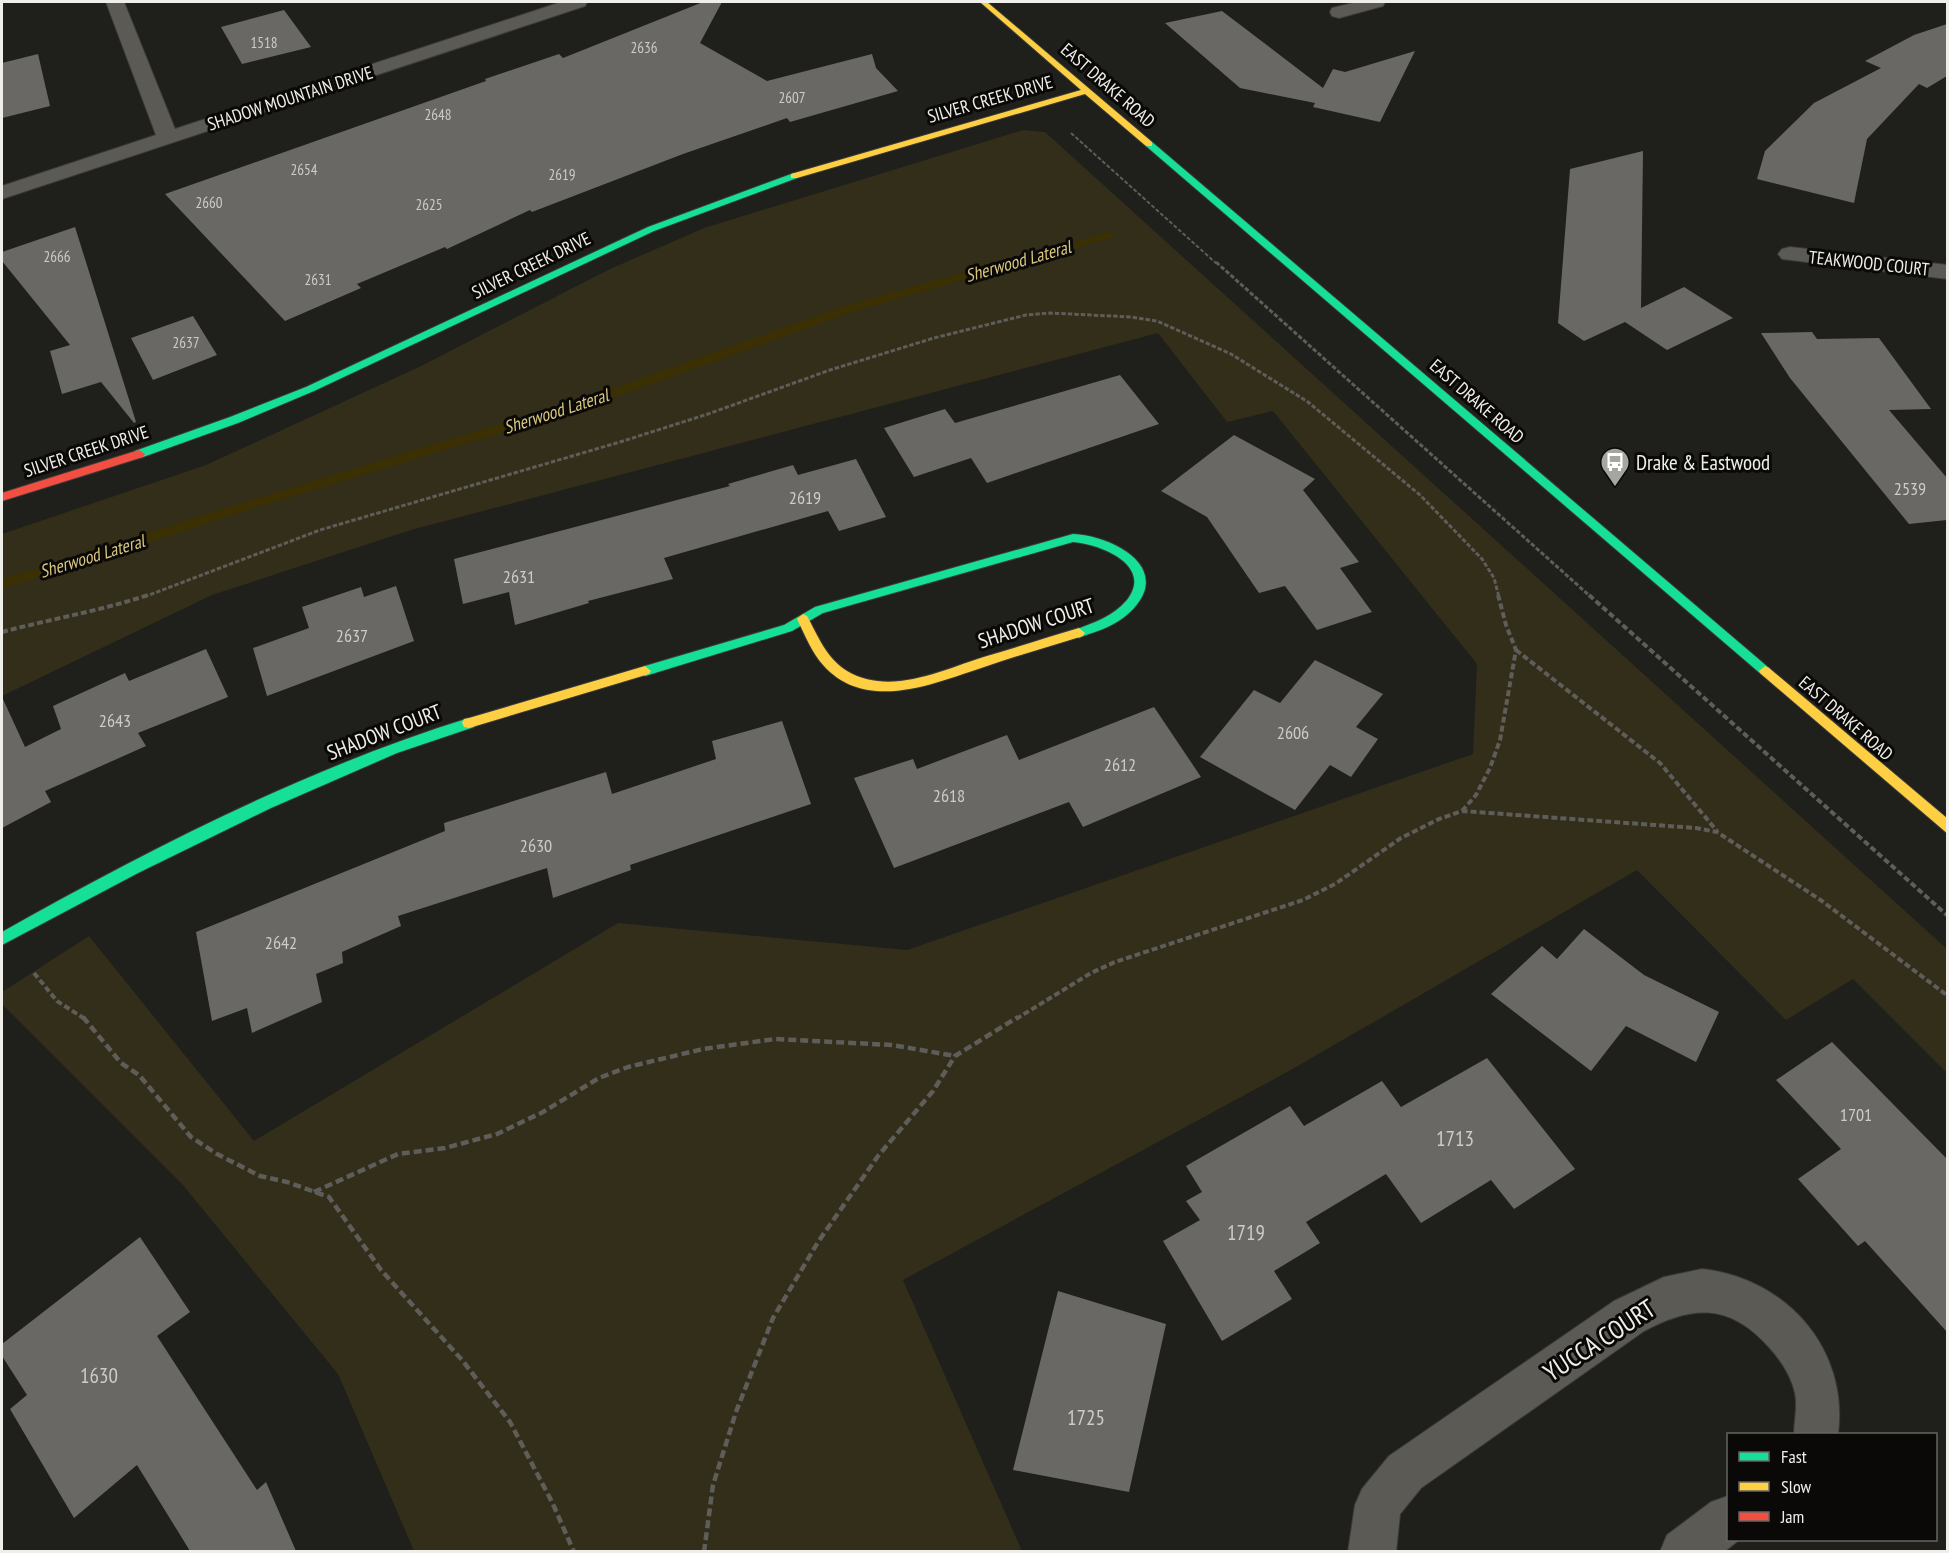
<svg xmlns="http://www.w3.org/2000/svg" width="1949" height="1553" font-family="'PT Sans Narrow',sans-serif">
<style>
.green{fill:#332e19}
.lines{fill:none;stroke-linecap:round;stroke-linejoin:round}
.stream{fill:#3a3004;fill-rule:evenodd}
.building{fill:#696865}
.street-casing{stroke:#3b3b39;stroke-width:2}
.fast-casing{stroke:#3b3b39;stroke-width:2}
.slow-casing{stroke:#3b3b39;stroke-width:2}
.jam-casing{stroke:#3b3b39;stroke-width:2}
.path-far3{stroke:#5e5d59;stroke-width:2;stroke-dasharray:4 2;stroke-linecap:butt}
.path-far2{stroke:#5e5d59;stroke-width:3;stroke-dasharray:4.5 2;stroke-linecap:butt}
.path-far1{stroke:#5e5d59;stroke-width:4;stroke-dasharray:6 3;stroke-linecap:butt}
.path{stroke:#5e5d59;stroke-width:4.5;stroke-dasharray:8 4;stroke-linecap:butt}
.street{fill:#5c5a54;fill-rule:evenodd}
.fast{fill:#16e098;fill-rule:evenodd}
.slow{fill:#ffcf43;fill-rule:evenodd}
.jam{fill:#f24e42;fill-rule:evenodd}
.labels{text-anchor:middle;dominant-baseline:central;stroke-width:6;stroke-linejoin:round;paint-order:stroke}
.far-number-label{font-size:15px;fill:#ceccc8}
.far-street-label{font-size:18px;fill:#efeee9;stroke:#0a0907}
.far-water-label{font-size:18px;font-style:italic;fill:#d9c77f;stroke:#0a0907}
.number-label{font-size:18px;fill:#ceccc8}
.poi-label{font-size:21px;fill:#efeee9;stroke:#0a0907;text-anchor:start}
.street-label{font-size:21px;fill:#efeee9;stroke:#0a0907}
.near-number-label{font-size:21px;fill:#ceccc8}
.near-street-label{font-size:26px;fill:#efeee9;stroke:#0a0907}
</style>
<rect width="100%" height="100%" fill="#1f1f1b"/>
<!-- green -->
<path class="green" d="M1023 130 1045 132 1947 949V1073L1853 979 1786 1020 1637 870 1289 1071 903 1280 1022 1551H414L338 1374 182 1184 2 1004V992L89 936 254 1141 618 923 907 950 1473 754 1477 664 1273 411 1227 422 1158 333 411 530 212 595 2 696V534L206 465 421 366 610 269 704 228Z"/>
<g class="lines">
<!-- stream -->
<path class="stream" d="M1109 232 1113 233V237L855 311 596 404 277 501 2 589V579L267 495 586 398 847 305Z"/>
</g>
<!-- building -->
<path class="building" d="M703 2H722L700 43 767 81 872 54 876 68 898 91 790 122 787 118 683 154 532 212 530 210 447 249 445 247 357 284 361 288 285 321 165 194 486 81 485 79 559 54 563 58Z
M284 10 311 47 242 64 221 27Z
M1222 11 1323 88 1333 69 1345 72 1415 51 1380 122 1313 107 1315 103 1240 88 1165 23Z
M1947 24V76L1927 88 1919 84 1867 139 1854 203 1757 179 1765 151 1814 103 1881 68 1865 61 1914 35Z
M38 54 50 106 2 118V63Z
M1643 151 1641 308 1684 287 1733 318 1667 350 1625 322 1584 341 1558 323 1570 169Z
M75 227 136 422 134 423 101 382 62 394 50 351 70 345 2 261V252Z
M193 316 217 355 153 380 131 338Z
M1812 332 1817 339 1879 338 1931 409 1889 410 1947 478V520L1909 524 1790 378 1761 333Z
M1120 375 1159 424 987 483 971 458 914 477 884 428 945 409 955 423Z
M1234 435 1315 479 1303 490 1359 562 1340 568 1372 612 1317 630 1285 586 1259 593 1207 517 1161 491Z
M856 459 886 517 839 531 828 511 664 558 673 579 588 601 589 603 515 625 509 592 463 604 454 559 730 486 728 484 793 465 798 475Z
M396 586 414 641 267 696 253 648 309 628 302 607 361 587 364 597Z
M206 649 228 697 138 733 146 746 45 791 51 802 2 828V697L25 747 61 729 53 706 125 673 129 681Z
M1315 660 1383 694 1356 727 1378 739 1351 777 1330 765 1295 810 1200 757 1254 690 1280 703Z
M1154 707 1201 777 1083 827 1069 802 894 868 854 778 913 759 917 769 1007 735 1019 760Z
M782 721 811 804 630 865 631 870 553 898 547 868 398 916 401 926 342 952 343 963 316 974 322 1002 252 1033 247 1008 212 1021 196 932 445 831 444 823 606 772 612 794 716 759 712 741Z
M1584 929 1644 975 1719 1012 1696 1062 1626 1026 1591 1071 1491 994 1542 946 1557 959Z
M1832 1042 1947 1159V1332L1865 1241 1858 1246 1798 1179 1841 1149 1776 1080Z
M1487 1058 1575 1169 1514 1209 1491 1180 1421 1223 1386 1174 1306 1222 1320 1243 1274 1271 1292 1299 1222 1341 1163 1241 1200 1220 1186 1201 1202 1192 1186 1166 1290 1106 1304 1126 1382 1081 1401 1107Z
M140 1237 190 1312 157 1336 257 1490 266 1482 296 1551H190L137 1465 74 1518 10 1409 27 1395 2 1356V1344Z
M1058 1291 1166 1324 1129 1492 1013 1470Z"/>
<g class="lines">
<!-- street casing -->
<g class="street-casing">
<path id="street" d="M106 2H124L175 129 561 2H587L585 6 2 199V186L156 135Z
M1357 2H1385L1383 6 1339 18 1332 16 1330 12 1332 8Z
M1790 247 1948 265V279L1782 259 1778 254 1782 249Z
M1702 1269C1786 1278 1849 1349 1838 1434H1794C1794 1421 1798 1407 1795 1393 1791 1375 1780 1359 1768 1346 1729 1303 1692 1305 1644 1331L1421 1488 1400 1514 1396 1552H1348L1355 1505 1362 1489 1389 1456 1614 1301 1664 1277Z
M1728 1496V1540H1739L1724 1552H1660L1667 1535 1711 1502Z"/>
</g>
<!-- fast casing -->
<g class="fast-casing">
<path id="fast" d="M1146 142H1152L1769 668 1771 671 1769 674H1761L1146 146Z
M794 173 798 176 797 178 654 231 314 391 238 423 143 457 139 458 133 454 135 451 230 417 306 387 648 227Z
M1073 534C1114 536 1176 569 1129 613 1116 625 1099 631 1083 636L1079 638 1073 633 1075 630C1093 623 1114 616 1127 600 1154 565 1100 544 1073 542L823 613 792 631 645 676 639 671 645 666 784 625 815 607Z
M469 718 474 719 476 723 474 727 397 753 271 808 138 873 2 945V932C147 850 310 767 469 718Z"/>
</g>
<!-- slow casing -->
<g class="slow-casing">
<path id="slow" d="M980 2H987L1152 142V146H1146L1085 94 797 178H791V174L1081 90Z
M803 614 807 616C818 636 826 658 847 671 891 697 944 669 987 656 1018 647 1048 637 1079 628L1085 633 1083 636C1051 646 1019 655 987 666 937 682 868 714 824 666 812 653 805 635 797 619Z
M645 666 651 671 649 674 469 728 464 727 462 723 464 719 469 718Z
M1765 666 1769 668 1948 819V834L1761 674 1759 671Z"/>
</g>
<!-- jam casing -->
<g class="jam-casing">
<path id="jam" d="M139 450 145 454 143 457 2 501V493Z"/>
</g>
<!-- path-far3 -->
<path class="path-far3" d="M1071 133 1217 264"/>
<!-- path-far2 -->
<path class="path-far2" d="M1216 262 1591 597
M144 597 320 530 620 442 708 414 830 370 934 338 1026 315 1050 313 1131 317 1157 321 1231 354 1308 402 1420 495 1482 559 1494 578 1499 597"/>
<!-- path-far1 -->
<path class="path-far1" d="M1589 595 1948 916
M2 632C51 619 100 611 148 595
M1516 650 1660 763 1717 831
M1462 811 1476 795 1490 768 1500 740 1516 650 1506 625 1498 595
M34 973 57 1001 85 1019
M1016 1019 1091 973 1115 962 1303 900 1335 884 1401 838 1439 819 1462 811 1696 828 1717 832 1822 901 1948 996"/>
<!-- path -->
<path class="path" d="M83 1017 121 1063 139 1075 191 1137 217 1154 260 1176 287 1182 329 1197 381 1270 462 1360 510 1422 552 1502 574 1552
M314 1192 398 1154 445 1148 497 1134 543 1112 599 1078 628 1067 703 1049 775 1039 892 1045 955 1056
M704 1552 713 1485 736 1412 773 1318 818 1242 878 1156 933 1091 955 1056 1018 1017"/>
<!-- street -->
<use href="#street" class="street"/>
<!-- fast -->
<use href="#fast" class="fast"/>
<!-- slow -->
<use href="#slow" class="slow"/>
<!-- jam -->
<use href="#jam" class="jam"/>
</g>
<!-- icons -->
<defs>
<g id="bus-pin" transform="scale(1.5)"><path d="M0 17L-7.5 6A9.5 9.5 0 1 1 7.5 6Z" fill="#a6a6a1" stroke="#0a0907"/><path d="M-5-6H5V4H4V6H2V4H-2V6H-4V4H-5ZM-3.5-4V0h7V-4ZM-3.5 1.2v1.5H-2V1.2ZM2 1.2v1.5H3.5V1.2Z" fill="#fff"/></g>
</defs>
<g fill-rule="evenodd">
<use href="#bus-pin" x="1615" y="462"/>
</g>
<g class="labels">
<!-- far-number labels -->
<g class="far-number-label">
<text x="264" y="42">1518</text>
<text x="644" y="47">2636</text>
<text x="792" y="97">2607</text>
<text x="438" y="114">2648</text>
<text x="304" y="169">2654</text>
<text x="562" y="174">2619</text>
<text x="209" y="202">2660</text>
<text x="429" y="204">2625</text>
<text x="57" y="256">2666</text>
<text x="318" y="279">2631</text>
<text x="186" y="342">2637</text>
</g>
<!-- far-street labels -->
<g class="far-street-label">
<text transform="translate(1108 85) rotate(41)">EAST DRAKE ROAD</text>
<text transform="translate(290 98) rotate(-18)">SHADOW MOUNTAIN DRIVE</text>
<text transform="translate(990 99) rotate(-16)">SILVER CREEK DRIVE</text>
<text transform="translate(1869 263) rotate(6)">TEAKWOOD COURT</text>
<text transform="translate(531 265) rotate(-26)">SILVER CREEK DRIVE</text>
<text transform="translate(1477 401) rotate(41)">EAST DRAKE ROAD</text>
<text transform="translate(86 451) rotate(-18)">SILVER CREEK DRIVE</text>
<text transform="translate(1846 718) rotate(41)">EAST DRAKE ROAD</text>
</g>
<!-- far-water labels -->
<g class="far-water-label">
<text transform="translate(1018 261) rotate(-16)">Sherwood Lateral</text>
<text transform="translate(556 411) rotate(-18)">Sherwood Lateral</text>
<text transform="translate(92 556) rotate(-17)">Sherwood Lateral</text>
</g>
<!-- number labels -->
<g class="number-label">
<text x="1910" y="488">2539</text>
<text x="805" y="497">2619</text>
<text x="519" y="576">2631</text>
<text x="352" y="635">2637</text>
<text x="115" y="720">2643</text>
<text x="1293" y="732">2606</text>
<text x="1120" y="764">2612</text>
<text x="949" y="795">2618</text>
<text x="536" y="845">2630</text>
<text x="281" y="942">2642</text>
<text x="1856" y="1114">1701</text>
</g>
<!-- poi labels -->
<g class="poi-label">
<text x="1636" y="462">Drake &amp; Eastwood</text>
</g>
<!-- street labels -->
<g class="street-label">
<text transform="translate(1036 623) rotate(-18)">SHADOW COURT</text>
<text transform="translate(384 732) rotate(-21)">SHADOW COURT</text>
</g>
<!-- near-number labels -->
<g class="near-number-label">
<text x="1455" y="1138">1713</text>
<text x="1246" y="1232">1719</text>
<text x="99" y="1375">1630</text>
<text x="1086" y="1417">1725</text>
</g>
<!-- near-street labels -->
<g class="near-street-label">
<text transform="translate(1599 1340) rotate(-33)">YUCCA COURT</text>
</g>
</g>
<!-- border -->
<rect width="1949" height="1553" fill="none" stroke="#efeee9" stroke-width="6"/>
<!-- legend -->
<rect x="1727" y="1433" width="210" height="108" fill="#0a0907" stroke="#666561" stroke-width="1.5"/>
<rect x="1739" y="1452" width="30" height="9" fill="#16e098" stroke="#666561" stroke-width="1.5"/>
<text x="1781" y="1463" font-size="18" fill="#efeee9">Fast</text>
<rect x="1739" y="1482" width="30" height="9" fill="#ffcf43" stroke="#666561" stroke-width="1.5"/>
<text x="1781" y="1493" font-size="18" fill="#efeee9">Slow</text>
<rect x="1739" y="1512" width="30" height="9" fill="#f24e42" stroke="#666561" stroke-width="1.5"/>
<text x="1781" y="1523" font-size="18" fill="#efeee9">Jam</text>
</svg>
